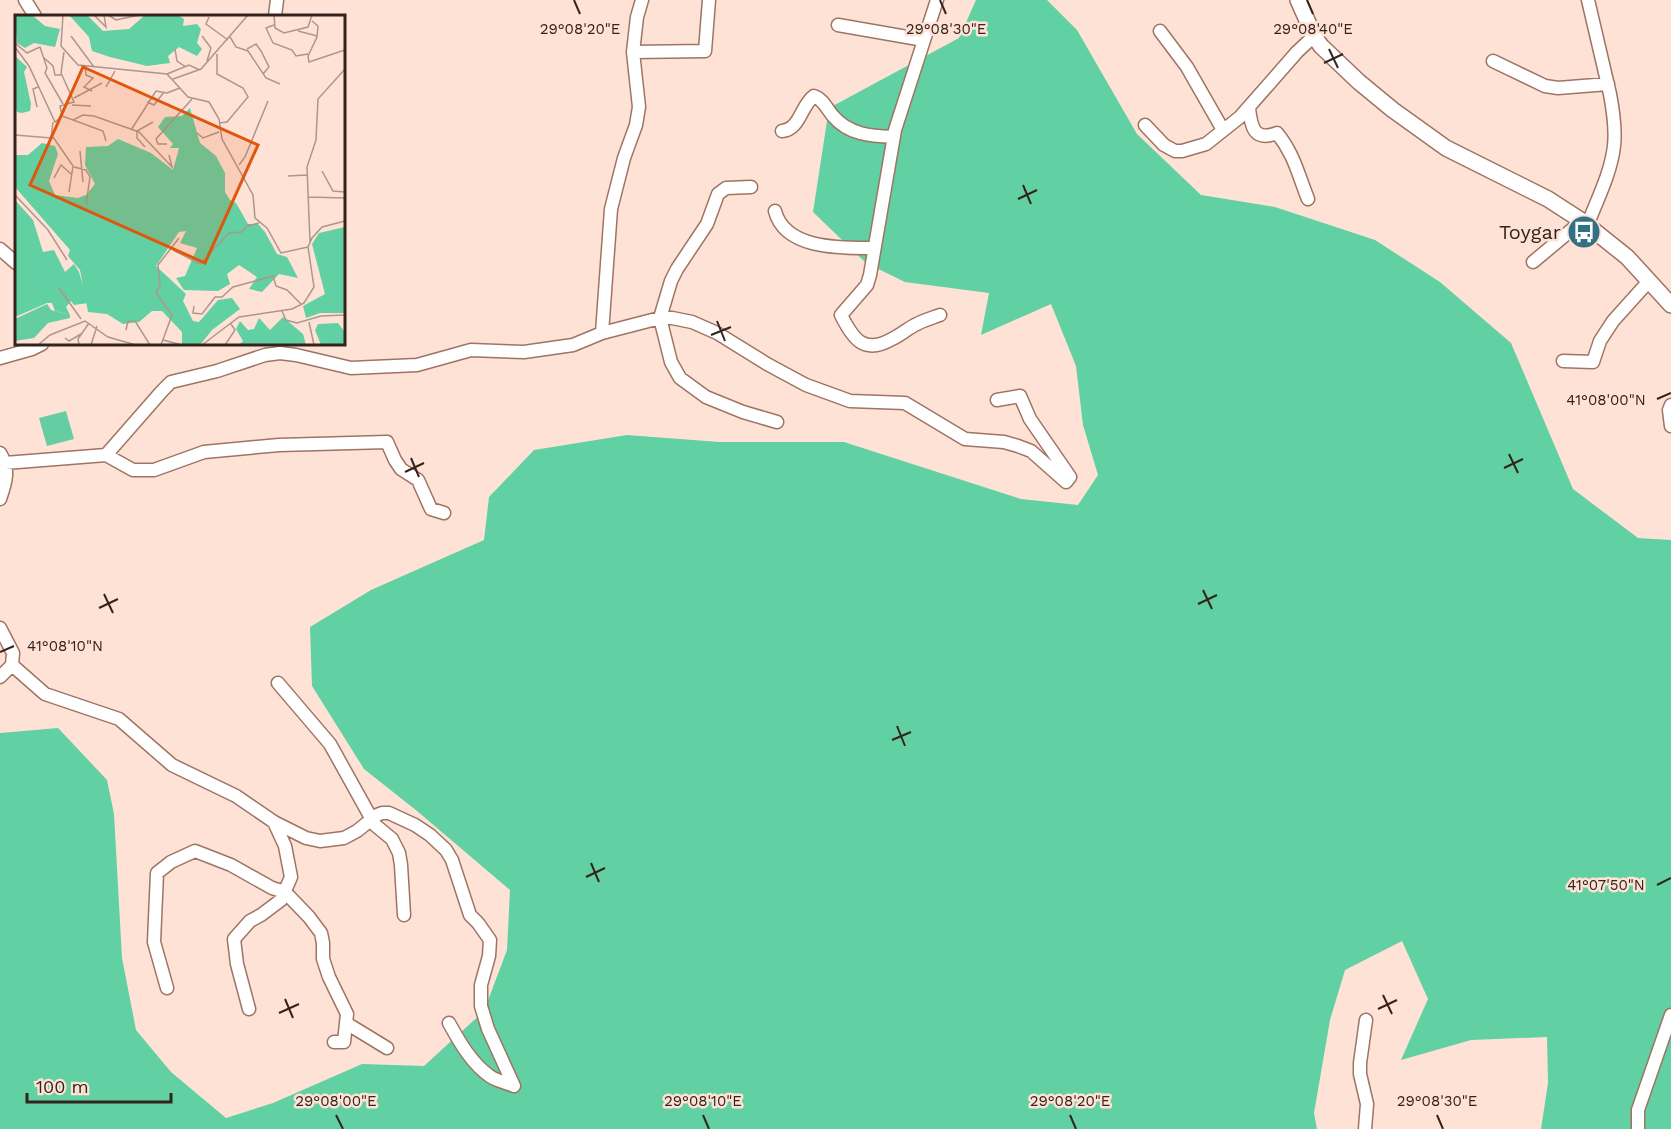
<svg xmlns="http://www.w3.org/2000/svg" width="1671" height="1129" font-family="'Work Sans',sans-serif">
<style>
.green{fill:#64cea2}
.forest{fill:#61d0a3}
.lines{fill:none;stroke-linecap:round;stroke-linejoin:round}
.minor-casing{stroke:#9e7463;stroke-width:15}
.major-casing{stroke:#9e7463;stroke-width:18}
.minor{stroke:#fff;stroke-width:12}
.major{stroke:#fff;stroke-width:15}
.ticks{fill:none;stroke:#34231c;stroke-width:2}
.labels{text-anchor:middle;dominant-baseline:central;stroke-width:5;stroke-linejoin:round;paint-order:stroke}
.poi-label{font-size:20px;fill:#34231c;stroke:#ffe2d6;text-anchor:end}
.inset-road{fill:none;stroke:#ae968c;stroke-width:1.5}
.view{fill:#df560d;fill-opacity:0.15;stroke:#df560d;stroke-width:3}
.inset-edge{fill:none;stroke:#34231c;stroke-width:3}
.ticks-label{font-size:15px;text-anchor:middle;fill:#34231c;stroke:#ffe2d6;stroke-width:5;stroke-linejoin:round;paint-order:stroke}
</style>
<rect width="100%" height="100%" fill="#ffe2d6"/>
<!-- green -->
<path class="green" d="M66 411 74 439 47 446 39 418Z"/>
<!-- forest -->
<path class="forest" d="M976 0H1047L1077 30 1137 134 1201 195 1275 207 1375 240 1440 282 1511 343 1573 489 1638 538 1671 540V1129H1541L1548 1083 1547 1037 1471 1040 1401 1060 1428 999 1402 941 1345 970 1330 1020 1314 1113 1317 1129H0V733L58 728 107 780 114 814 122 958 136 1030 171 1072 226 1118 273 1103 362 1064 424 1066 484 1011 507 950 510 890 417 811 364 769 312 686 310 627 371 590 484 540 489 497 534 450 627 435 719 442H844L1021 499 1078 505 1098 475 1083 425 1076 366 1051 304 981 335 989 293 905 282 866 263 813 212 829 108 959 38Z"/>
<g class="lines">
<!-- minor casing -->
<g class="minor-casing">
<path id="minor" d="M25 0 35 16
M937 0 895 130 870 275 867 285 841 315C853 339 864 355 892 339 901 335 908 328 917 324 924 320 932 318 940 315
M275 16 277 0
M838 25 924 40
M1160 31 1187 67 1223 130
M633 52 705 51 709 0
M1493 61 1545 86 1558 88 1608 84
M1249 108C1251 127 1254 142 1277 133 1294 154 1298 174 1308 199
M1145 125 1164 145 1175 151H1182L1206 144 1240 117 1297 52 1314 36
M782 131C800 130 801 105 814 96 823 99 827 109 833 116 849 135 871 136 894 137
M751 187 726 188 718 194 707 224 677 269 671 281 660 318 671 362 680 378 706 397 743 412 777 422
M775 211C785 250 842 248 874 248
M1587 226C1597 200 1611 173 1614 146 1616 129 1613 110 1610 94L1588 0
M0 249 16 263
M1533 262 1582 221
M602 333 611 209 624 158 636 125 639 107 633 52 637 17 642 0
M0 358 32 349 42 344
M1563 361 1593 362 1600 341 1613 321 1649 281
M1671 405 1669 410 1671 426
M0 453C10 469 6 482 0 499
M106 455 133 470H154L204 452 279 445 387 442 395 460 401 469 418 480 431 509 444 513
M5 463 106 455 162 391 171 382 217 371 265 355 280 353 296 355 351 368 417 365 471 350 524 352 573 345 602 333 660 318H672L692 322 717 333 767 364 806 385 850 401 905 403 965 439 1004 442 1018 446 1031 451 1066 482 1070 477 1030 419 1020 396 997 400
M0 628 13 653 12 665 0 677
M12 665 45 694 119 719 172 765 236 796 274 822 285 846 291 877 281 900 261 915 250 921 234 939 237 964 249 1009
M278 683 330 744 375 825 392 839 399 853 401 865 404 915
M274 822 306 838 320 841 344 838 357 831 377 815 382 813H389L415 825 430 835 446 850 452 860 470 915 478 923 490 940 489 956 481 985V1006L488 1029 514 1086
M167 988 154 942 157 873 171 862 195 851 231 865 272 888 285 892 309 917 321 933 323 943V959L329 977 347 1014 344 1042H334
M346 1023 387 1048
M449 1023C460 1043 472 1064 491 1077 498 1081 507 1083 514 1086
M1365 1129 1367 1104 1360 1074V1063L1366 1020
M1638 1129V1110L1671 1015"/>
</g>
<!-- major casing -->
<g class="major-casing">
<path id="major" d="M1298 0 1314 36 1321 46 1359 82 1393 110 1446 148 1548 199 1582 221 1627 257 1671 305"/>
</g>
<!-- minor -->
<use href="#minor" class="minor"/>
<!-- major -->
<use href="#major" class="major"/>
</g>
<!-- ticks -->
<path class="ticks" d="M574 0 580 14M940 0 946 14M1307 0 1313 14M1329 49 1338 68M1324 63 1343 54M1023 185 1031 204M1018 199 1037 190M717 321 725 341M711 335 731 327M1657 399 1671 393M1509 454 1518 473M411 458 419 477M1504 468 1523 459M405 472 424 463M1203 590 1212 609M104 594 113 613M1198 604 1217 595M99 608 118 599M0 652 14 646M897 726 905 746M892 740 911 732M591 863 599 882M586 877 605 868M1657 885 1671 878M1383 995 1392 1014M285 999 293 1018M1378 1009 1397 1000M279 1013 299 1004M336 1115 343 1129M703 1115 709 1129M1070 1115 1076 1129M1437 1115 1443 1129"/>
<!-- icons -->
<defs>
<g id="bus-disc" transform="scale(1.725)"><circle r="9.5" fill="#327086" stroke="#ffe2d6"/><path d="M-5-6H5V4H4V6H2V4H-2V6H-4V4H-5ZM-3.5-4V0h7V-4ZM-3.5 1.2v1.5H-2V1.2ZM2 1.2v1.5H3.5V1.2Z" fill="#fff"/></g>
</defs>
<g fill-rule="evenodd">
<use href="#bus-disc" x="1584" y="232"/>
</g>
<g class="labels">
<!-- poi labels -->
<g class="poi-label">
<text x="1561" y="232">Toygar</text>
</g>
</g>
<!-- overview -->
<g transform="translate(15 15)">
<rect width="330" height="330" fill="#ffe2d6"/>
<path d="M32 289 36 295 55 300V303L33 308 19 323 0 326V304Z" fill="#64cea2"/>
<path d="M0 0H17L30 11 45 14 40 32 19 28 10 33 2 28ZM54 0H72L88 16 114 14 130 0H163L169 4 168 11 182 9 186 14 182 28 187 34 182 41 164 32 153 41 155 48 132 51 95 42 77 36 74 22ZM0 41 12 52 9 57 16 89 15 96 7 98 2 97 0 90ZM175 93 185 128 201 141 210 158V177L215 185 221 188 233 209H243L250 217 262 239 272 242 283 263 264 259 247 277 234 274 242 262 224 250 212 259 215 269 203 276 169 275 161 263 170 261 182 233 165 228 171 216 164 217 141 251 171 279 168 286 178 306 184 307 203 285 217 283 225 294 197 315 185 330H167V317L147 296H137L124 307 108 309 92 299 73 297 65 255 53 241 55 235 0 172V140H13L27 128 40 131 43 139 34 166 40 180 63 183 71 180 80 169 70 150 71 132 93 131 103 124 136 138 158 155 164 133H155L158 129 143 112 150 102 167 101ZM0 185 18 205 28 237 39 235 50 257 59 249 64 257 73 288 59 290 56 286 51 292 55 300 40 296 37 288H32L0 302ZM330 212V298H305L291 303 288 291 310 279 297 229 304 218ZM268 302 288 319 291 330H224L228 326 221 314 225 306 233 315 239 314 244 303 255 315ZM323 308 330 317V330H306L300 315 303 309Z" fill="#61d0a3"/>
<path class="inset-road" d="M79 0 91 12 89 0M93 0 101 5 124 0M259 0 260 13 269 18 293 12 297 0M194 2 191 9 213 25M297 6 303 11 302 22 293 41 294 47 330 35M259 10 251 13 258 28 277 35 281 41 293 39M283 16 302 21M56 21 79 52M187 21 196 33 192 46M215 22 221 32 233 36 251 63 265 69M0 28 12 38 25 32 32 53 30 58 48 89M46 31 48 0M46 31 63 50 152 59 173 82 194 87 204 104 207 124 238 180 240 203 252 213 266 238 293 232M0 32 14 51 40 107 47 101 45 91 59 87 46 58 49 37M160 34 162 46 171 52M232 34 241 29 246 36 254 52 248 59M202 39V59L228 73 233 82 212 107 205 108M28 42 38 51 40 60H46M70 51 71 60 78 63 69 72 77 76M152 59 174 50 185 55M158 64 186 54 233 0M91 72 100 56M59 83 87 68M132 87 139 90 149 77M57 90 76 91M22 92 18 74 23 72M47 101 58 105 68 100 79 101 124 117 157 152 154 140M58 105 88 116 91 126M116 115 141 76 152 78 165 73M182 118 188 123 204 117M0 120 36 123 38 107M38 122 58 151 54 177M152 129H143L141 124 177 84M130 132 122 123V116L138 107M65 136 68 167M224 150 230 142 253 86M59 152 71 155 75 162 71 190M307 156 318 176 330 177M273 161 292 160M39 163 46 150 56 159M0 180 33 215 52 245M293 182 330 183M295 227 292 152 301 125 303 84 330 54M158 235 185 249 214 218 227 217 232 211 244 208M44 273 66 304M179 291 178 298 187 299 200 282H207L218 272 258 261 261 271 272 275 287 290M267 296 271 305 282 308 306 301 330 300M294 307 299 330M111 315 113 306H120L135 330M50 323 54 326 66 319M148 325 167 330M23 330 35 320 70 306 93 322 121 330M64 330 63 324 74 308M76 330 82 311M146 330 157 300 141 278 145 270 143 250 164 223M187 330 224 302 277 294 289 288 299 272 293 232 297 223 307 212 330 206M210 330 220 315 216 309"/>
<path class="view" d="M68 52 243 130 190 248 15 170Z"/>
<rect width="330" height="330" class="inset-edge"/>
</g>
<g class="ticks-label">
<text x="580" y="34">29°08'20"E</text>
<text x="946" y="34">29°08'30"E</text>
<text x="1313" y="34">29°08'40"E</text>
<text x="1606" y="405">41°08'00"N</text>
<text x="65" y="651">41°08'10"N</text>
<text x="1606" y="890">41°07'50"N</text>
<text x="336" y="1106">29°08'00"E</text>
<text x="703" y="1106">29°08'10"E</text>
<text x="1070" y="1106">29°08'20"E</text>
<text x="1437" y="1106">29°08'30"E</text>
</g>
<!-- scale -->
<path d="M27 1093v9h144v-9" fill="none" stroke="#34231c" stroke-width="3"/>
<text x="36" y="1093" font-size="18" fill="#34231c" stroke="#ffe2d6" stroke-width="4.5" paint-order="stroke">100 m</text>
</svg>
